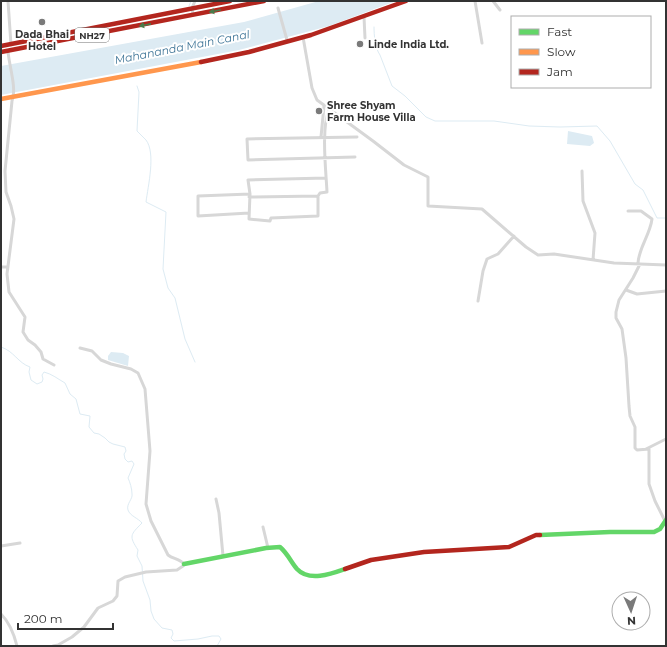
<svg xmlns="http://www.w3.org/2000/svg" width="667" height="647" font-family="Montserrat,sans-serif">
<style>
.water{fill:#ddebf3}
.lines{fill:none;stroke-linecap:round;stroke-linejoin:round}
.stream{stroke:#ddebf3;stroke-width:1}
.street{stroke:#d7d7d7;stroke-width:3}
.fast{stroke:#63d668;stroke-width:4.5}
.slow{stroke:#ff974d;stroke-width:4.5}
.jam{stroke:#b3261e;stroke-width:4.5}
.oneway{fill:#497c4b}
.poi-dot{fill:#7a7a7a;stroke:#fff;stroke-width:1.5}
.labels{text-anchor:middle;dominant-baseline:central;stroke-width:4;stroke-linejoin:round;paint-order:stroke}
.shield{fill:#fff;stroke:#707070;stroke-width:1}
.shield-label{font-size:9px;font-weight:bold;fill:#333}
.poi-label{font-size:10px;font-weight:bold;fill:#333;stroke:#fff;text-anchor:start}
.water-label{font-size:11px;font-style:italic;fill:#3f7597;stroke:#fff}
</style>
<rect width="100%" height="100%" fill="#fff"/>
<!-- water -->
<path class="water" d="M319 1H396L329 26 239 50 1 95V66L244 22Z
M568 131 592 136 594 143 590 146 567 144Z
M111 352 123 353 129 356 128 366 108 360V356Z"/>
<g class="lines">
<!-- stream -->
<path class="stream" d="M189 6 191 1
M374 27C374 35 375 48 380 55L392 86 405 96 426 117 435 121H494L529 126 560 127 597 126 610 141 635 184 643 190 657 218H666
M137 86 139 92 137 131C140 134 143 137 146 140 156 153 148 186 146 202L166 212 163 269 168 288 175 298 185 339 195 362
M1 347C14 351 18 363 30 367L29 372 31 380 37 384 42 382 43 379 42 375 44 372C52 374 58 379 65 383L70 394 76 399 80 414 90 416 89 427 94 433 99 434 105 438 109 442 113 444 125 447 126 451 124 454 125 459 128 462 132 461 134 464 128 478C130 482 132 489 132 494 133 499 126 504 128 510 130 516 138 518 142 523 130 535 129 536 138 550L137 556 142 566 143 581 150 600 151 611 154 619 162 628 172 630 173 634 171 638 174 641 198 639 212 636H219L221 639 217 646"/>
<!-- street -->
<path class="street" d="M8 1 11 45
M475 1 482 43
M493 1 500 10
M278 8 287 40 290 41
M193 15 192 8 195 1
M364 17 365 38
M303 37 312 88 317 100 373 141 404 165 428 177V206L482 209 526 247 538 255 554 254 614 263 666 265
M8 51C9 66 17 88 12 101L5 171 6 192 11 206 14 219 7 274 9 292 25 317 23 332 28 340 35 345 41 352 43 359 54 365
M321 137 324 106
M355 157 248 160 247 139 357 137
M582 171 583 201 595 233 593 260
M318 196V216L271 218 270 221 249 219 250 194 248 180 326 178
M249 197 318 196 320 193 327 192C326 171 321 128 329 110
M628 211H641L652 219C650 235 639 247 638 263
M249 213 198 216V196L250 194
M640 264 633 278 619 300 616 312V318L622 329 626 358 629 406 630 416 635 427V448L637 450 649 449V484L655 501 665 521
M1 267H8
M626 290 637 294 666 291
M478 301 483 271 487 259 498 254 514 236
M646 449 666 439
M216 499 219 513 223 556
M263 527 268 548
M1 546 20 543
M1 614C10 623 14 634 17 646
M53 646 58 645 72 637 84 627 98 608 113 601 117 596 118 581 125 577 146 572 177 570 183 566 184 564C180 559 173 559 168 555L151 521 146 504 150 451 145 389 138 373 131 369 111 364 101 360 92 351 80 348"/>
<!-- fast -->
<path class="fast" d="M540 535 610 532H654L660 529 666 520
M184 564 266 548 280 547C288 554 291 562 297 569 309 582 331 574 345 569"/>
<!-- slow -->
<path class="slow" d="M1 99 201 62"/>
<!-- jam -->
<path class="jam" d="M1 46 230 1
M1 52 264 1
M201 62 249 52 311 35 406 1
M345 569 371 560 424 552 509 547 536 535H540"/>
</g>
<!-- one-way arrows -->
<defs><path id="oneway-solid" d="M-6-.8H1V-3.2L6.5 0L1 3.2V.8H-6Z"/></defs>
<g class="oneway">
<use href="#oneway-solid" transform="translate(215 11) rotate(168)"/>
<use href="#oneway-solid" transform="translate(145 25) rotate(169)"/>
</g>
<!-- markers -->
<g class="poi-dot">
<circle cx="42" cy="22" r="4"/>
<circle cx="360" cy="44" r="4"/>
<circle cx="319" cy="111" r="4"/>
</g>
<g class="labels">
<!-- shield labels -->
<rect class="shield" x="75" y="28" width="34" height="14" rx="3"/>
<g class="shield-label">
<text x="92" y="35">NH27</text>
</g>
<!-- poi labels -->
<g class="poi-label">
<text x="42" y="34" text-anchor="middle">Dada Bhai<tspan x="42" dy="12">Hotel</tspan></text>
<text x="368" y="44">Linde India Ltd.</text>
<text x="327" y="105">Shree Shyam<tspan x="327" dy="12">Farm House Villa</tspan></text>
</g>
<!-- water labels -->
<g class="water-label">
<text transform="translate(182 47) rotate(-11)">Mahananda Main Canal</text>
</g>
</g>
<!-- border -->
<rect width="667" height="647" fill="none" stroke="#333333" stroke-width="4"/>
<!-- legend -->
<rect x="511" y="16" width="140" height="72" fill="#ffffff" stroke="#adadad"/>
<rect x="519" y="29" width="20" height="6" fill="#63d668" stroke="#adadad"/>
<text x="547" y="36" font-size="12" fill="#333333">Fast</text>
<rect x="519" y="49" width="20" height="6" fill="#ff974d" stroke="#adadad"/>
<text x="547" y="56" font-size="12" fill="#333333">Slow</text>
<rect x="519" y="69" width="20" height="6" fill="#b3261e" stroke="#adadad"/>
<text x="547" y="76" font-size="12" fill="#333333">Jam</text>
<!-- north arrow -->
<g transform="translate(631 611) rotate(177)"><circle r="19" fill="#ffffff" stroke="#adadad"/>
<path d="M0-3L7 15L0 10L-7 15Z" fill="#7a7a7a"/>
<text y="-6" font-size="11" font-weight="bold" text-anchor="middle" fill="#333333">N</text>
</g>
<!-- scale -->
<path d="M18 623v6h95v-6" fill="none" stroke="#333333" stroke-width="2"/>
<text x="24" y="623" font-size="12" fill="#333333" stroke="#ffffff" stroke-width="3" paint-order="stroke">200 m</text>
</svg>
